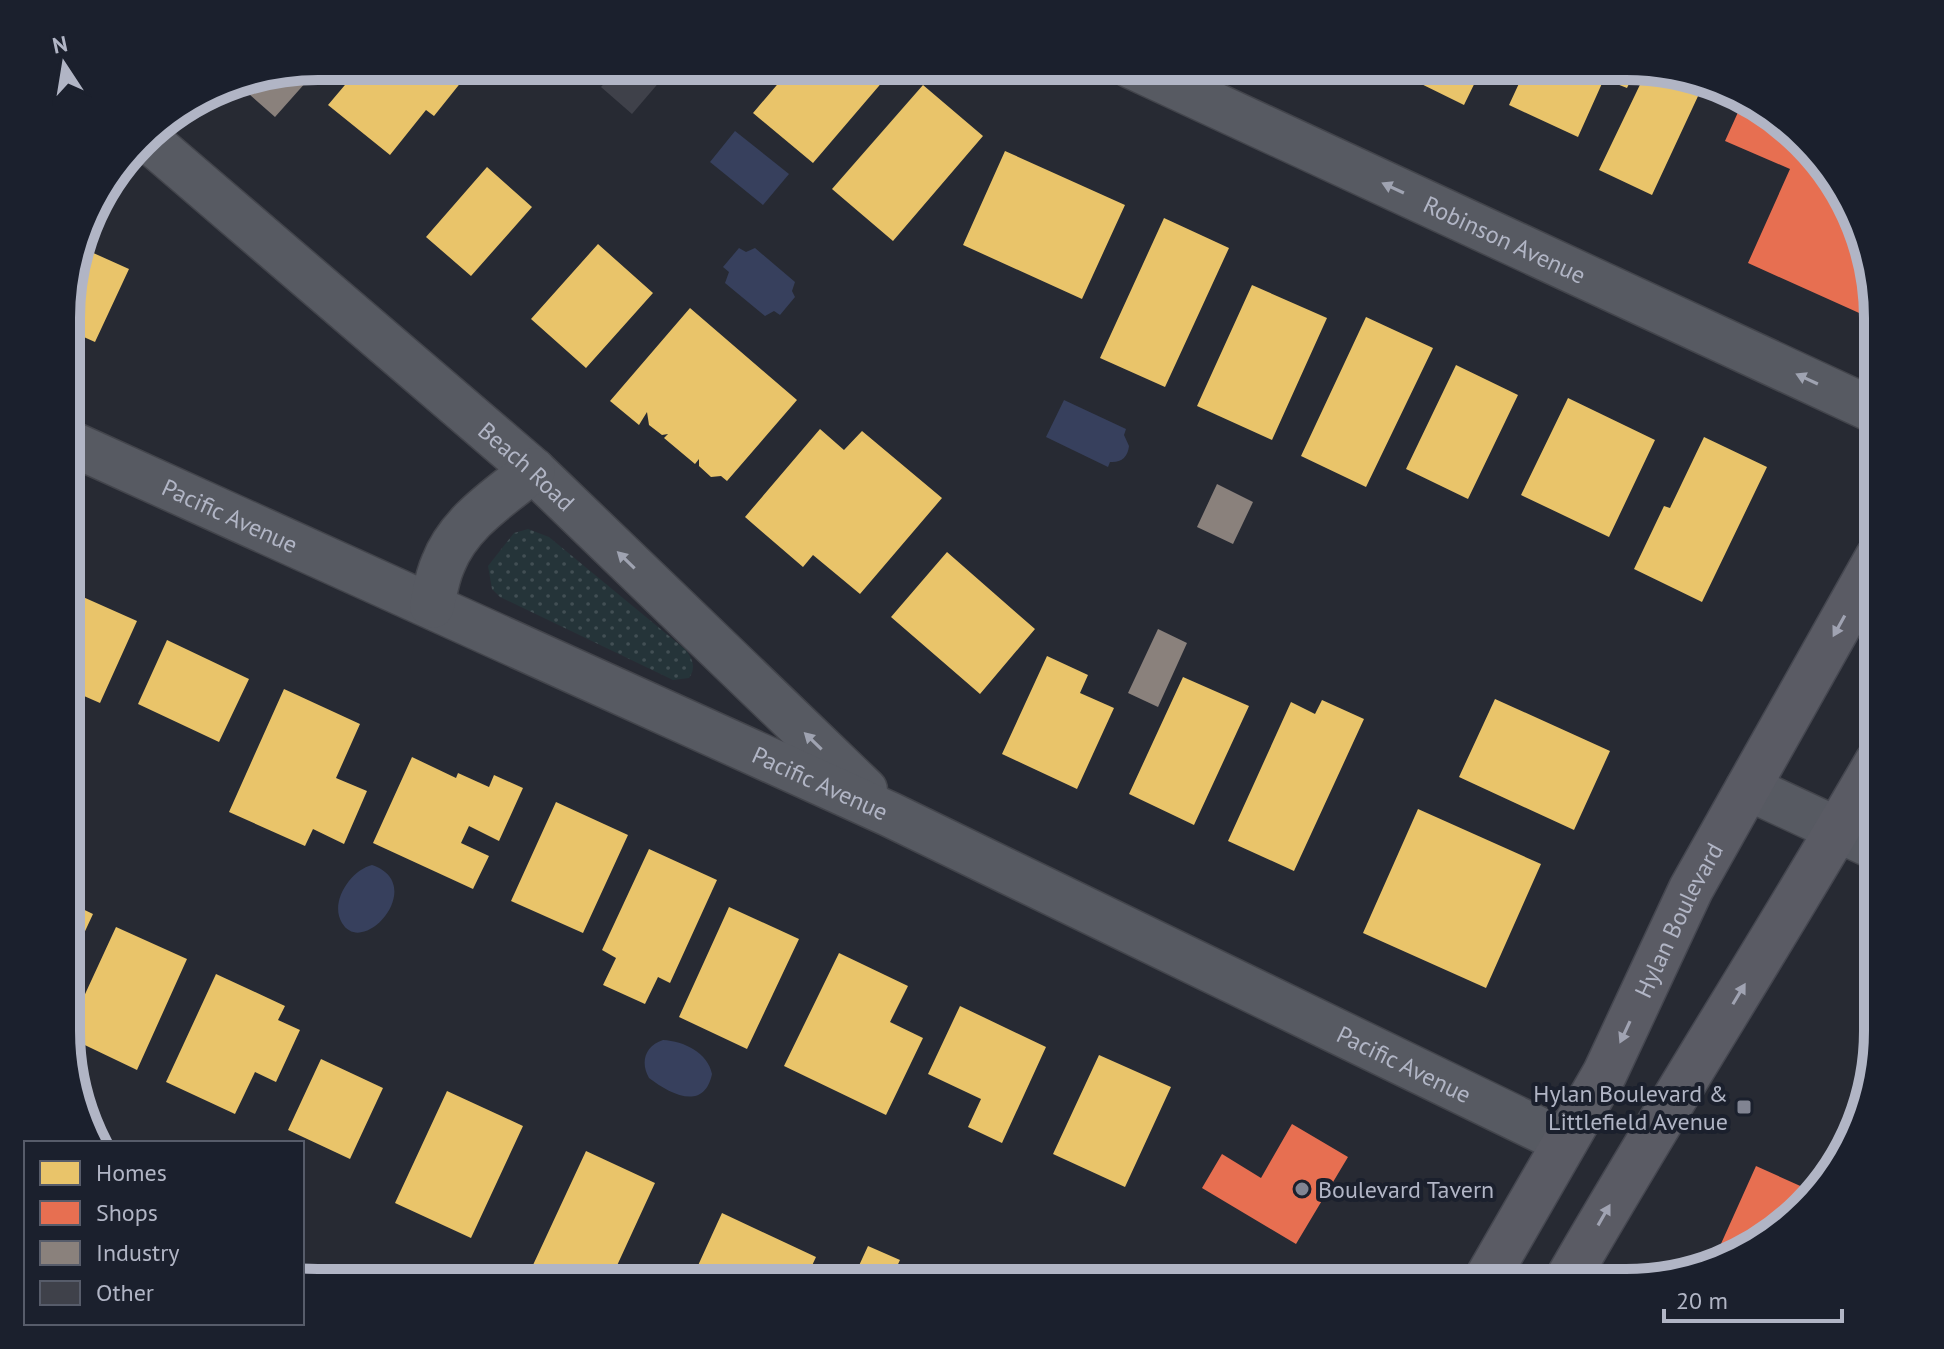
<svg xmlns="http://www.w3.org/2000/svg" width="1944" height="1349" font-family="'PT Sans',sans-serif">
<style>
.garden{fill:url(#garden-dots)}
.water{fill:#37405d}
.homes{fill:#e9c46a}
.shops{fill:#e76f51}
.industry{fill:#8a817c}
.building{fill:#3f414a}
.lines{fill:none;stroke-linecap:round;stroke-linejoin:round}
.street-casing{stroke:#43454c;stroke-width:47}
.primary-casing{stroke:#454750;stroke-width:47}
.street{stroke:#575a62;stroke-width:44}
.primary{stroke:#5a5b64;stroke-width:44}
.oneway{fill:#9fa3b1}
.oneway2{fill:#a0a3b2}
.poi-dot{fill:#818492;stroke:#1b202d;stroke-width:3}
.labels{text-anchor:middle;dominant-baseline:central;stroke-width:8;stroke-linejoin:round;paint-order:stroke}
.street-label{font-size:24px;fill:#b1b5c5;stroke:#1b202d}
.poi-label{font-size:24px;fill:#b1b5c5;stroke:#1b202d;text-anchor:end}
.rim{fill:none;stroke:#b1b5c5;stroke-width:10}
</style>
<defs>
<pattern id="garden-dots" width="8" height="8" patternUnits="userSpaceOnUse" patternTransform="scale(2)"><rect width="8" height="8" fill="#253439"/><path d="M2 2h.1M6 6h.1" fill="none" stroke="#424f54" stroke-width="1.8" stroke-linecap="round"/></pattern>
</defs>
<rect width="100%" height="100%" fill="#272a33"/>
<!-- garden -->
<path class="garden" d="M528 529 549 537 686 650C693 660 696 668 689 678L673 680 500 597 492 589 488 566 514 533Z"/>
<!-- water -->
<path class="water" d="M735 131 789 174 763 205 710 162Z
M739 248 746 252 755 248 795 282 792 291 795 297 780 315 774 311 765 316 725 283 729 272 723 267Z
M1064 400 1126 429 1124 435 1129 446C1128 457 1121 463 1110 462L1108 467 1046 437Z
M372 865C428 884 364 959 342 923 329 902 351 870 372 865Z
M663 1040C684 1041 708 1053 712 1074 704 1112 670 1094 649 1078 640 1062 645 1046 663 1040Z"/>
<!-- homes -->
<path class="homes" d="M361 66H375L379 69 381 66H474L434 116 426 110 390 155 328 105Z
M478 66H498L490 76Z
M731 66H747L740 74Z
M793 66H896L813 163 753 113Z
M1405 66H1483L1464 105 1401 74Z
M1527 66H1563L1637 67 1627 88 1604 79 1578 137 1509 105Z
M1648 68 1706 79 1652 195 1599 170Z
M923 85 983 136 893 241 832 189Z
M1005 151 1125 205 1082 299 963 245Z
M487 167 532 207 471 276 426 237Z
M1164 218 1229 248 1165 387 1100 358Z
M598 244 653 293 586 368 531 319Z
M80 247 129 269 95 342 68 330V285Z
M1252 285 1327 318 1272 440 1197 406Z
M690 308 797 400 727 481 721 476 711 477 699 466V459L695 464 664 438 668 434 662 435 649 425 647 412 639 425 610 401Z
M1366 317 1433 348 1366 487 1301 456Z
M1456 365 1518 395 1468 499 1406 469Z
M1568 398 1655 440 1609 537 1521 495Z
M820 429 844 450 862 431 942 498 860 594 813 555 803 567 745 517Z
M1704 437 1767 467 1702 602 1634 569 1664 506 1670 508Z
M947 552 1035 629 980 694 891 617Z
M74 593 137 621 100 703 68 689V605Z
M167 640 249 679 219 742 138 704Z
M1047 656 1088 675 1080 693 1114 708 1077 789 1002 754Z
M1183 677 1249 706 1194 825 1129 794Z
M284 689 360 724 336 778 367 791 344 844 313 829 305 846 229 812Z
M1495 699 1610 751 1574 830 1459 777Z
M1322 700 1364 719 1294 871 1228 841 1291 702 1315 714Z
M412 757 456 778 458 773 489 787 494 775 523 788 499 841 469 826 461 843 489 856 473 889 373 843Z
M556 802 628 835 583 933 511 901Z
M1418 809 1541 864 1486 988 1363 933Z
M649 849 717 880 670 983 658 977 645 1004 603 985 616 958 602 950Z
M68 902 93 914 68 968Z
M729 907 799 939 747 1049 679 1017Z
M116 927 187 959 137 1070 68 1037V1031Z
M839 953 908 986 890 1022 923 1038 886 1115 784 1066Z
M216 974 285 1006 278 1020 300 1030 276 1082 255 1072 235 1114 166 1082Z
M960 1006 1046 1047 1002 1143 968 1127 981 1099 928 1074Z
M1099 1055 1171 1087 1125 1187 1053 1154Z
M321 1059 383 1088 350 1159 288 1130Z
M447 1091 523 1126 471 1238 395 1203Z
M586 1151 655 1183 609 1283H570L533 1265Z
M722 1213 816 1257 804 1283H690Z
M868 1246 900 1260 889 1283H851Z"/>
<!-- shops -->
<path class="shops" d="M1744 99 1779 118 1844 192 1877 302V321L1748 263 1790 169 1725 141Z
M1292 1124 1348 1157 1296 1244 1202 1188 1222 1154 1261 1178Z
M1756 1166 1816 1193 1739 1256 1720 1246Z"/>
<!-- industry -->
<path class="industry" d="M295 70 307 81 275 117 249 94 264 77Z
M1217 484 1253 502 1233 544 1197 527Z
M1158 629 1187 643 1158 707 1128 693Z"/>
<!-- building -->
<path class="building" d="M620 66H673L632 114 601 87Z"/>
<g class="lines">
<!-- street casing -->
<g class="street-casing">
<g id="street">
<path id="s1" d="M1131 66 1877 412"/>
<path id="s2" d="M145 137 533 470 865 790"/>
<path id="s3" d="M68 442 889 814 1565 1142"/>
<path d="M432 606C435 592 437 577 443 564 459 522 500 497 533 470"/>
<path d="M1748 788 1877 848"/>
</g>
</g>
<!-- primary casing -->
<g class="primary-casing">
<g id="primary">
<path id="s4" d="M1484 1283 1605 1073 1691 889 1877 558"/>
<path d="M1565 1283C1666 1107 1776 937 1877 762"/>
</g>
</g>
<!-- street -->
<use href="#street" class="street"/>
<!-- primary -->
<use href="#primary" class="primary"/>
</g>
<!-- one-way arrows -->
<defs><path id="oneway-solid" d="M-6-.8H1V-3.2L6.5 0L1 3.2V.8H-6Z" transform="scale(2)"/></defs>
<g class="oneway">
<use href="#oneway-solid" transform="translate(1393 188) rotate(-155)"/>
<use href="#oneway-solid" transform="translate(1807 379) rotate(-155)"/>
<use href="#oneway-solid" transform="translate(626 560) rotate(-136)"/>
<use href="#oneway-solid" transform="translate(813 741) rotate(-136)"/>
</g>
<g class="oneway2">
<use href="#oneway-solid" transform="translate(1839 626) rotate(119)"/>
<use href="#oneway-solid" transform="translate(1739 994) rotate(-59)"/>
<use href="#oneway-solid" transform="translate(1625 1032) rotate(115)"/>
<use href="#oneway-solid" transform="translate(1604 1215) rotate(-60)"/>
</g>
<!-- markers -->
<g class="poi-dot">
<rect x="1736" y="1099" width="16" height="16" rx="4"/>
<circle cx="1302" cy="1189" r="8"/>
</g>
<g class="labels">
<!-- street labels -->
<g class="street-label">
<text stroke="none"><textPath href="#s1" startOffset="412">Robinson Avenue</textPath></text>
<text stroke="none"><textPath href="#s2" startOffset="504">Beach Road</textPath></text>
<text stroke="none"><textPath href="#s3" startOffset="178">Pacific Avenue</textPath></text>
<text stroke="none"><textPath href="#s3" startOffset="826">Pacific Avenue</textPath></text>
<text stroke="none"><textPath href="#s4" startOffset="412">Hylan Boulevard</textPath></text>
<text stroke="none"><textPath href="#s3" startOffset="1474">Pacific Avenue</textPath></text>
</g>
<!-- poi labels -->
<g class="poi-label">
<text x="1728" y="1093">Hylan Boulevard &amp;<tspan x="1728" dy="28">Littlefield Avenue</tspan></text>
<text x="1318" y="1189" text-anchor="start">Boulevard Tavern</text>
</g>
</g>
<!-- crop -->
<path d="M0 0H1944V1349H0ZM318 80H1626A238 238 0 0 1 1864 318V1031A238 238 0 0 1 1626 1269H318A238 238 0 0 1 80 1031V318A238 238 0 0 1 318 80Z" fill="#1b202d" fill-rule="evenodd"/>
<path class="rim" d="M318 80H1626A238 238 0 0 1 1864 318V1031A238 238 0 0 1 1626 1269H318A238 238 0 0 1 80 1031V318A238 238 0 0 1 318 80Z"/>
<!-- legend -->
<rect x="24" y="1141" width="280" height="184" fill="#1b202d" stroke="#575c6a" stroke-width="2"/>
<rect x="40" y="1161" width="40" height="24" fill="#e9c46a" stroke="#575c6a" stroke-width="2"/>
<text x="96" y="1181" font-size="24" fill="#b1b5c5">Homes</text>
<rect x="40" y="1201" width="40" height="24" fill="#e76f51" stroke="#575c6a" stroke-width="2"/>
<text x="96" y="1221" font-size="24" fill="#b1b5c5">Shops</text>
<rect x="40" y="1241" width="40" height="24" fill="#8a817c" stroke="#575c6a" stroke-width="2"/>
<text x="96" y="1261" font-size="24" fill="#b1b5c5">Industry</text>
<rect x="40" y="1281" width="40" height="24" fill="#3f414a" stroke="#575c6a" stroke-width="2"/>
<text x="96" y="1301" font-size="24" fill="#b1b5c5">Other</text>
<!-- north arrow -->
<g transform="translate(64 64) rotate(348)" stroke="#1b202d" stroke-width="6" paint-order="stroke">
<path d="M0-6L14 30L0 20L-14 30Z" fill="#b1b5c5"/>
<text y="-12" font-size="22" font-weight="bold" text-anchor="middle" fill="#b1b5c5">N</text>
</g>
<!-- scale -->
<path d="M1664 1309v12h178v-12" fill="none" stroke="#b1b5c5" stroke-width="4"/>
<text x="1676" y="1309" font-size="24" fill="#b1b5c5" stroke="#1b202d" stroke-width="6" paint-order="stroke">20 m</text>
</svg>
